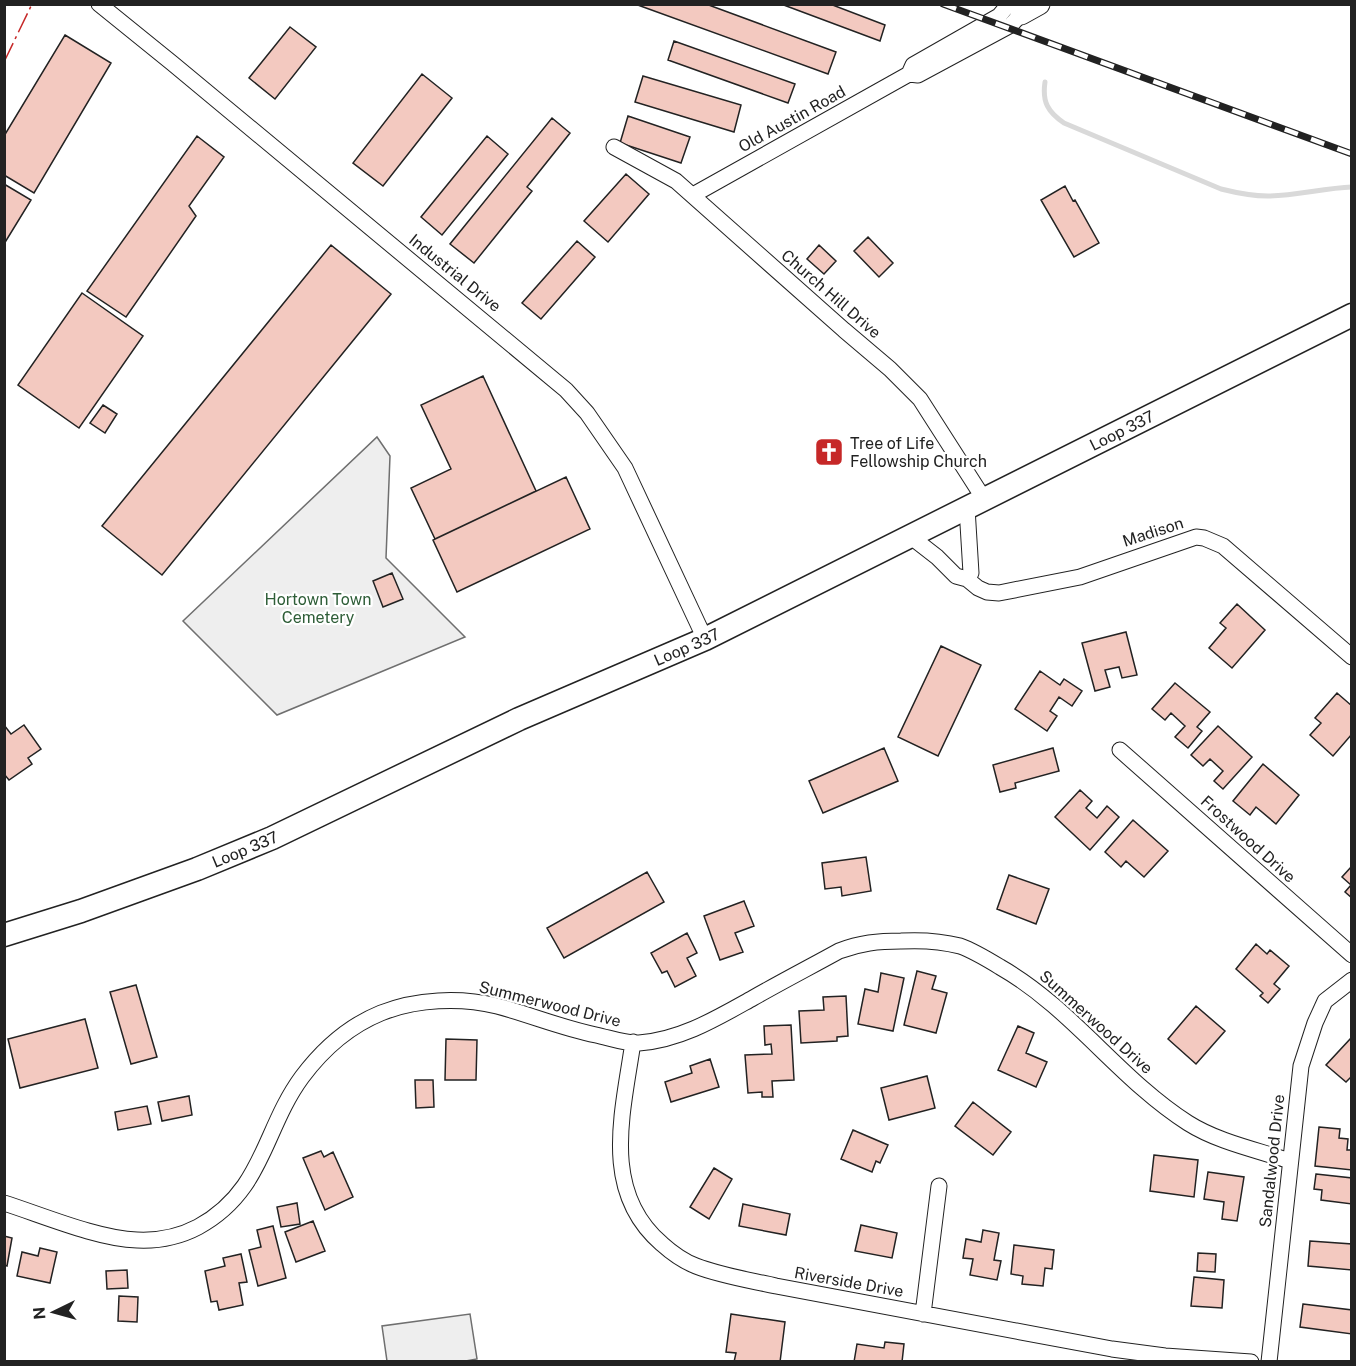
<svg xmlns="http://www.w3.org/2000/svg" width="1356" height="1366" font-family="'Public Sans',sans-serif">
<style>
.green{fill:#eee;stroke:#6f6f6f;stroke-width:1.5}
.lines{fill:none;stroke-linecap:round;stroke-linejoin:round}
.stream{stroke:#d9d9d9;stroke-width:5}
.building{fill:#f3c9c0;stroke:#222;stroke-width:1.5}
.street-casing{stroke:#222;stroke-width:17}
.secondary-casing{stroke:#222;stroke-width:23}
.primary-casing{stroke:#222;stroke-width:25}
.street{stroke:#fff;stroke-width:15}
.secondary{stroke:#fff;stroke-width:21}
.primary{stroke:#fff;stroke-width:22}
.rail-casing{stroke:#222;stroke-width:7}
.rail{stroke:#fff;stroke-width:4.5;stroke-dasharray:14;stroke-linecap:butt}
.power{stroke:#c62828;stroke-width:1.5;stroke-dasharray:21 4.5 3 4.5;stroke-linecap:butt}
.labels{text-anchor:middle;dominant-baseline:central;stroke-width:4.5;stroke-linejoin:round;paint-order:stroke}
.street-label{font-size:16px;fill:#222;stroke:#fff}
.poi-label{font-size:16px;fill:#222;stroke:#fff;text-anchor:start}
.park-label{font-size:16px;fill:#2f5e38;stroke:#fff}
</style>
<rect width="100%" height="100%" fill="#fff"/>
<!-- green -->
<path class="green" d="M377 437 390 456 386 558 465 637 277 715 183 621Z
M470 1314 477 1359 460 1362 387 1361 382 1326Z"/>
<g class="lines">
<!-- stream -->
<path class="stream" d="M1045 82C1042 102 1048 112 1064 123L1221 189C1237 193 1252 196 1268 196 1296 196 1323 188 1352 187"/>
</g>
<!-- building -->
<path class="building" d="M635 4H706L836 52 828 74Z
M781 4H830L885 25 880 41Z
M290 27 316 47 275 99 249 78Z
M65 35 111 63 34 193 4 175V136Z
M674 41 795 84 788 103 668 60Z
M422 74 452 98 383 186 353 163Z
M643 76 741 105 734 132 635 102Z
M628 116 690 137 681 163 620 143Z
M552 118 570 133 527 187 532 191 474 263 450 244Z
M197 136 224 157 189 206 196 216 126 317 87 291Z
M487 136 508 154 442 235 421 217Z
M626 174 649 194 608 242 584 221Z
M4 184 31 200 4 244Z
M1065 186 1073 201 1075 200 1099 243 1074 257 1041 200Z
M868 237 893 263 879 277 854 251Z
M577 241 595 257 541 319 522 303Z
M331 245 391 294 162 575 102 526Z
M819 245 836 261 824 274 807 259Z
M82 293 143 336 79 428 18 385Z
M483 376 536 491 435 539 411 488 451 469 421 405Z
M103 405 117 414 105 433 90 423Z
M566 477 590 529 457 592 433 540Z
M392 573 403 599 383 607 373 581Z
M1237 604 1265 630 1232 668 1209 648 1226 628 1220 623Z
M1126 632 1137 675 1122 678 1119 667 1105 670 1110 687 1095 691 1082 643Z
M941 646 981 665 938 756 898 737Z
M1040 671 1060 685 1064 679 1082 691 1072 706 1059 697 1050 711 1057 716 1047 731 1015 709Z
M1175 683 1210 712 1197 727 1202 731 1188 748 1175 737 1185 726 1171 713 1165 720 1152 709Z
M1337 693 1352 706V734L1333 756 1310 735 1321 723 1315 718Z
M4 725 11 734 24 725 41 749 28 758 32 764 9 780 4 774Z
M1218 726 1252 757 1223 789 1214 781 1223 771 1210 759 1203 766 1191 755Z
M884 748 898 781 823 813 809 781Z
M1053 748 1059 771 1015 783 1016 788 1000 792 993 765Z
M1263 764 1299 795 1276 824 1256 807 1250 815 1233 801Z
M1080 790 1092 801 1086 808 1097 818 1107 806 1119 817 1090 850 1055 817Z
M1133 820 1168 851 1144 877 1126 861 1121 867 1105 852Z
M866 857 871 891 842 896 841 887 825 889 822 863Z
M1352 866V898L1345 892 1351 885 1342 877Z
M647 872 664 902 564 958 547 928Z
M1009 875 1049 889 1036 924 997 909Z
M744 901 754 926 735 933 743 952 720 960 704 916Z
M687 933 697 953 687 958 696 976 675 987 667 971 662 973 651 953Z
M1256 944 1267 954 1270 950 1289 966 1274 984 1280 989 1268 1003 1260 996 1263 993 1236 969Z
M917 971 936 976 932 989 947 993 936 1033 904 1025Z
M881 973 904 978 893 1031 858 1024 865 989 878 992Z
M136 985 157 1057 131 1064 110 992Z
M846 996 848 1036 837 1037V1041L801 1043 799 1011 824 1010 823 997Z
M1196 1006 1225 1031 1196 1064 1168 1039Z
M85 1019 98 1068 20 1088 8 1039Z
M791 1025 794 1080 772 1081 773 1097H762V1092L748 1093 745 1055 772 1054 771 1044 765 1045 764 1026Z
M1018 1026 1034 1033 1026 1053 1047 1062 1036 1087 998 1070Z
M1352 1037V1076L1346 1082 1326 1065Z
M446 1039 477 1040 476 1080H445Z
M710 1059 719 1087 671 1102 665 1082 692 1073 690 1066Z
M927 1076 935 1108 889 1120 881 1088Z
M415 1080H433L434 1107 416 1108Z
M189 1096 192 1115 162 1121 158 1102Z
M973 1102 1011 1132 993 1155 955 1126Z
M147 1106 151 1124 118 1130 115 1112Z
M1319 1127 1340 1129 1339 1138 1348 1139 1347 1150H1352V1170L1315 1166Z
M853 1130 888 1145 880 1163 876 1161 872 1172 841 1159Z
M321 1151 324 1157 333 1152 353 1197 325 1210 303 1158Z
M1154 1155 1198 1160 1194 1197 1150 1191Z
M714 1168 732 1179 709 1219 690 1207Z
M1208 1172 1244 1177 1237 1221 1222 1219 1224 1202 1204 1199Z
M1316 1174 1352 1178V1204L1321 1200 1322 1190 1314 1189Z
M297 1203 300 1224 281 1227 277 1207Z
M743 1204 790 1214 786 1235 739 1226Z
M313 1221 325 1251 296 1262 285 1232Z
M861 1225 897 1233 892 1258 855 1251Z
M273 1226 286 1278 258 1286 249 1250 261 1247 257 1230Z
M983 1230 999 1233 994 1260 1001 1261 997 1280 970 1275 973 1259 963 1258 966 1239 981 1242Z
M4 1236 12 1238 7 1266 4 1265Z
M1310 1241 1352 1244V1270L1308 1266Z
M1014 1245 1054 1250 1052 1269 1045 1268 1043 1286 1022 1284 1023 1276 1011 1274Z
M40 1248 57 1252 50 1283 17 1276 22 1252 38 1256Z
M1198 1253 1216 1254 1215 1272 1197 1271Z
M241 1254 247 1282 239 1283 243 1305 219 1310 217 1301 211 1302 205 1271 225 1266 223 1258Z
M127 1270 128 1288 107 1289 106 1271Z
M1194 1277 1224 1280 1222 1308 1191 1306Z
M119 1296 138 1297 137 1322 118 1321Z
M1303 1304 1352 1310V1334L1300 1327Z
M731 1314 785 1322 780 1362H734L736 1353 726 1352Z
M885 1342 904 1344 902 1362H854L857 1344 884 1348Z"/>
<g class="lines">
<!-- street casing -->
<g class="street-casing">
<path id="street" d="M99 4 172 63 566 390 587 413 625 468 705 639
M909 74 913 65 999 16 1009 4
M614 147 676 181 844 330 890 369 920 399 984 499
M693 195 909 74 918 75 1011 25 1021 14 1024 5
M910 536 937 557 956 576 967 579 978 588 987 592 999 593 1080 577 1196 537 1204 538 1223 546 1352 657
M967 579 971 573 967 508
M1120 750 1352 955
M633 1042C623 1112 600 1191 662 1244 672 1253 683 1261 696 1266 722 1276 749 1280 776 1286L1112 1349 1165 1356 1251 1362
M4 1203C42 1215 98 1239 137 1240 158 1241 179 1237 198 1227 264 1191 263 1130 302 1077 323 1049 349 1026 381 1013 416 999 460 997 497 1006 531 1015 562 1028 596 1035 610 1038 626 1044 639 1043 681 1040 717 1018 753 998 781 982 810 967 839 951 860 943 878 941 901 941 920 940 941 941 960 946 974 951 987 959 1000 967 1072 1008 1119 1079 1188 1123 1218 1142 1257 1150 1290 1161
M923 1314 939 1186
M1269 1362 1301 1066 1315 1023 1325 1001 1352 980"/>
</g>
<!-- secondary casing -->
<g class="secondary-casing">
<path id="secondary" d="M1021 14 1039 4"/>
</g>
<!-- primary casing -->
<g class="primary-casing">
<g id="primary">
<path id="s1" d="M4 935 81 911 197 869 272 838 519 719 705 639 1352 315"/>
</g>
</g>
<!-- street -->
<use href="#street" class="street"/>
<!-- secondary -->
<use href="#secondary" class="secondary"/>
<!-- primary -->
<use href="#primary" class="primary"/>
<!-- rail casing -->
<g class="rail-casing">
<path id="rail" d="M943 4 1352 154"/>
</g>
<!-- rail -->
<use href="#rail" class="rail"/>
<!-- power -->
<path class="power" d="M4 62 32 4"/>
</g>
<!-- icons -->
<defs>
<g id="church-square" transform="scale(1.5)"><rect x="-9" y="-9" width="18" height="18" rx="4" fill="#c62828" stroke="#fff"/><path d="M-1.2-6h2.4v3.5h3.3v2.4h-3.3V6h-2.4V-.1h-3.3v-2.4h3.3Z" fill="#fff"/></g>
</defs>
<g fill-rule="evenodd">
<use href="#church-square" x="829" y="452"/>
</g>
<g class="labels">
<!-- street labels -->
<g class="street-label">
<text transform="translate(792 119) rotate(-29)">Old Austin Road</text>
<text transform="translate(455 273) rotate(39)">Industrial Drive</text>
<text transform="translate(831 294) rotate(41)">Church Hill Drive</text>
<text stroke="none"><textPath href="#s1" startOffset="1228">Loop 337</textPath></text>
<text transform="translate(1153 532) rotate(-18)">Madison</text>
<text stroke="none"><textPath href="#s1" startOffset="742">Loop 337</textPath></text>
<text transform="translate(1248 839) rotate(42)">Frostwood Drive</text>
<text stroke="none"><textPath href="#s1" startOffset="256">Loop 337</textPath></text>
<text transform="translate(550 1004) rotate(14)">Summerwood Drive</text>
<text transform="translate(1096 1022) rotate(42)">Summerwood Drive</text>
<text transform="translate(1272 1161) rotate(-84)">Sandalwood Drive</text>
<text transform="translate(849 1282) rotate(10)">Riverside Drive</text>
</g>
<!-- poi labels -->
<g class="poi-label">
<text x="850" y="443">Tree of Life<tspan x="850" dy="18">Fellowship Church</tspan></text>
</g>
<!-- park labels -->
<g class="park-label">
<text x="318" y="599">Hortown Town<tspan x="318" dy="18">Cemetery</tspan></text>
</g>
</g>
<!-- border -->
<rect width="1356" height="1366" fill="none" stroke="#222222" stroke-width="12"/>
<!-- north arrow -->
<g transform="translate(54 1312) rotate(265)" stroke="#ffffff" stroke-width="4.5" paint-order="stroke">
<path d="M0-4.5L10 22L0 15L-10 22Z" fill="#222222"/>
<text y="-9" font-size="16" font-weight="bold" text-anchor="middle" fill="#222222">N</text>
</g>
</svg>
